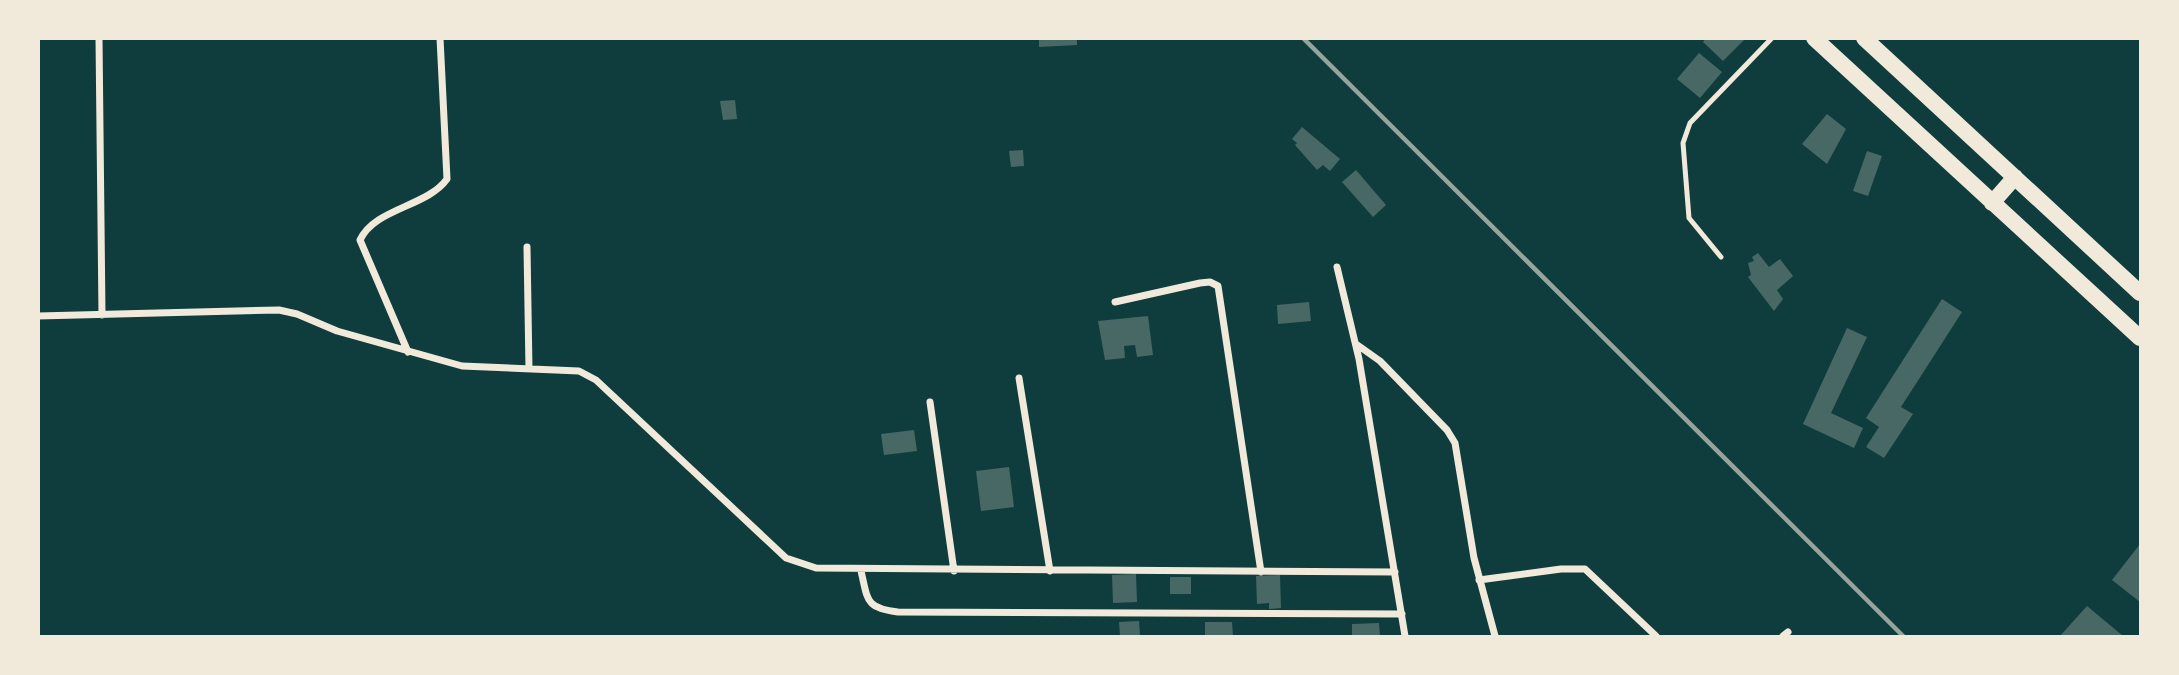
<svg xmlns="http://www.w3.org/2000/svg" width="2179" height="675" font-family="Commissioner,sans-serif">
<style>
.building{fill:#486865}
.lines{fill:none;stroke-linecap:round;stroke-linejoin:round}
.service{stroke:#f1e9da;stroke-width:5}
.minor{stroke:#f1e9da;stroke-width:7}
.trunk{stroke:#f1e9da;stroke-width:16}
.rail{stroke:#97a49c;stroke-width:4.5}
</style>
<rect width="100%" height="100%" fill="#0f3d3e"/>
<!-- building -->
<path class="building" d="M1039 38H1077V45L1039 47Z
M1706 38H1746L1723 61 1703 42Z
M1699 53 1722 72 1700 98 1677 79Z
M735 100 737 119 723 120 720 101Z
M1827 114 1846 129 1827 164 1802 144Z
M1302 127 1340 159 1330 171 1323 165 1317 170 1295 145 1297 143 1292 139Z
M1023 150 1024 166 1011 167 1009 151Z
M1867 151 1882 156 1868 196 1853 191Z
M1356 170 1386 205 1373 217 1342 182Z
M1758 253 1769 267 1780 259 1793 276 1777 290 1783 299 1774 311 1748 277 1751 275 1748 263 1754 261 1752 257Z
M1942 299 1962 312 1901 407 1913 414 1884 458 1866 447 1879 427 1866 418Z
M1309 302 1311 321 1278 324 1277 305Z
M1148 316 1153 355 1137 357 1135 345 1124 346 1125 358 1105 360 1098 321Z
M1847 328 1867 337 1831 413 1863 428 1854 448 1803 424Z
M914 430 917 451 884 455 881 434Z
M1009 467 1014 507 981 511 976 471Z
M2140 544V602L2112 580Z
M1136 574 1137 602 1113 603 1112 575Z
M1280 575 1281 608 1269 609V603L1257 604 1256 576Z
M1170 577H1191V594H1170Z
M2087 606 2123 636H2060Z
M1139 621 1140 636H1120L1119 622Z
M1205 622H1232L1233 636H1205Z
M1379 623 1380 636H1352V624Z"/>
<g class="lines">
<!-- service -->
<path class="service" d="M1721 257 1689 218 1683 143 1690 123 1772 38"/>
<!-- minor -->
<path class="minor" d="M99 38 102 315
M527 247 529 369
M1337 267 1359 359 1405 636
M1115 302 1200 283 1210 282 1218 286 1261 572
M38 316 279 310 297 314 337 331 462 366 579 371 596 380 786 558 816 568 1395 572
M1356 344 1380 361 1447 430 1455 443 1474 558 1495 636
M408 352 360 240C375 208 427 207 447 179L440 38
M1019 378 1050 571
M930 402 954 571
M861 571C868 600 865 608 898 612L1402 614
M1479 580 1561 569H1585L1656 636
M1783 636 1788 632"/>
<!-- trunk -->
<path class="trunk" d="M1814 38 2140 338
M1864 38 2140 293
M1992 203 2015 177"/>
<!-- rail -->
<path class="rail" d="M1303 38 1903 636"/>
</g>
<!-- border -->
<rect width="2179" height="675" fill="none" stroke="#f1e9da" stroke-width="80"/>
</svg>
